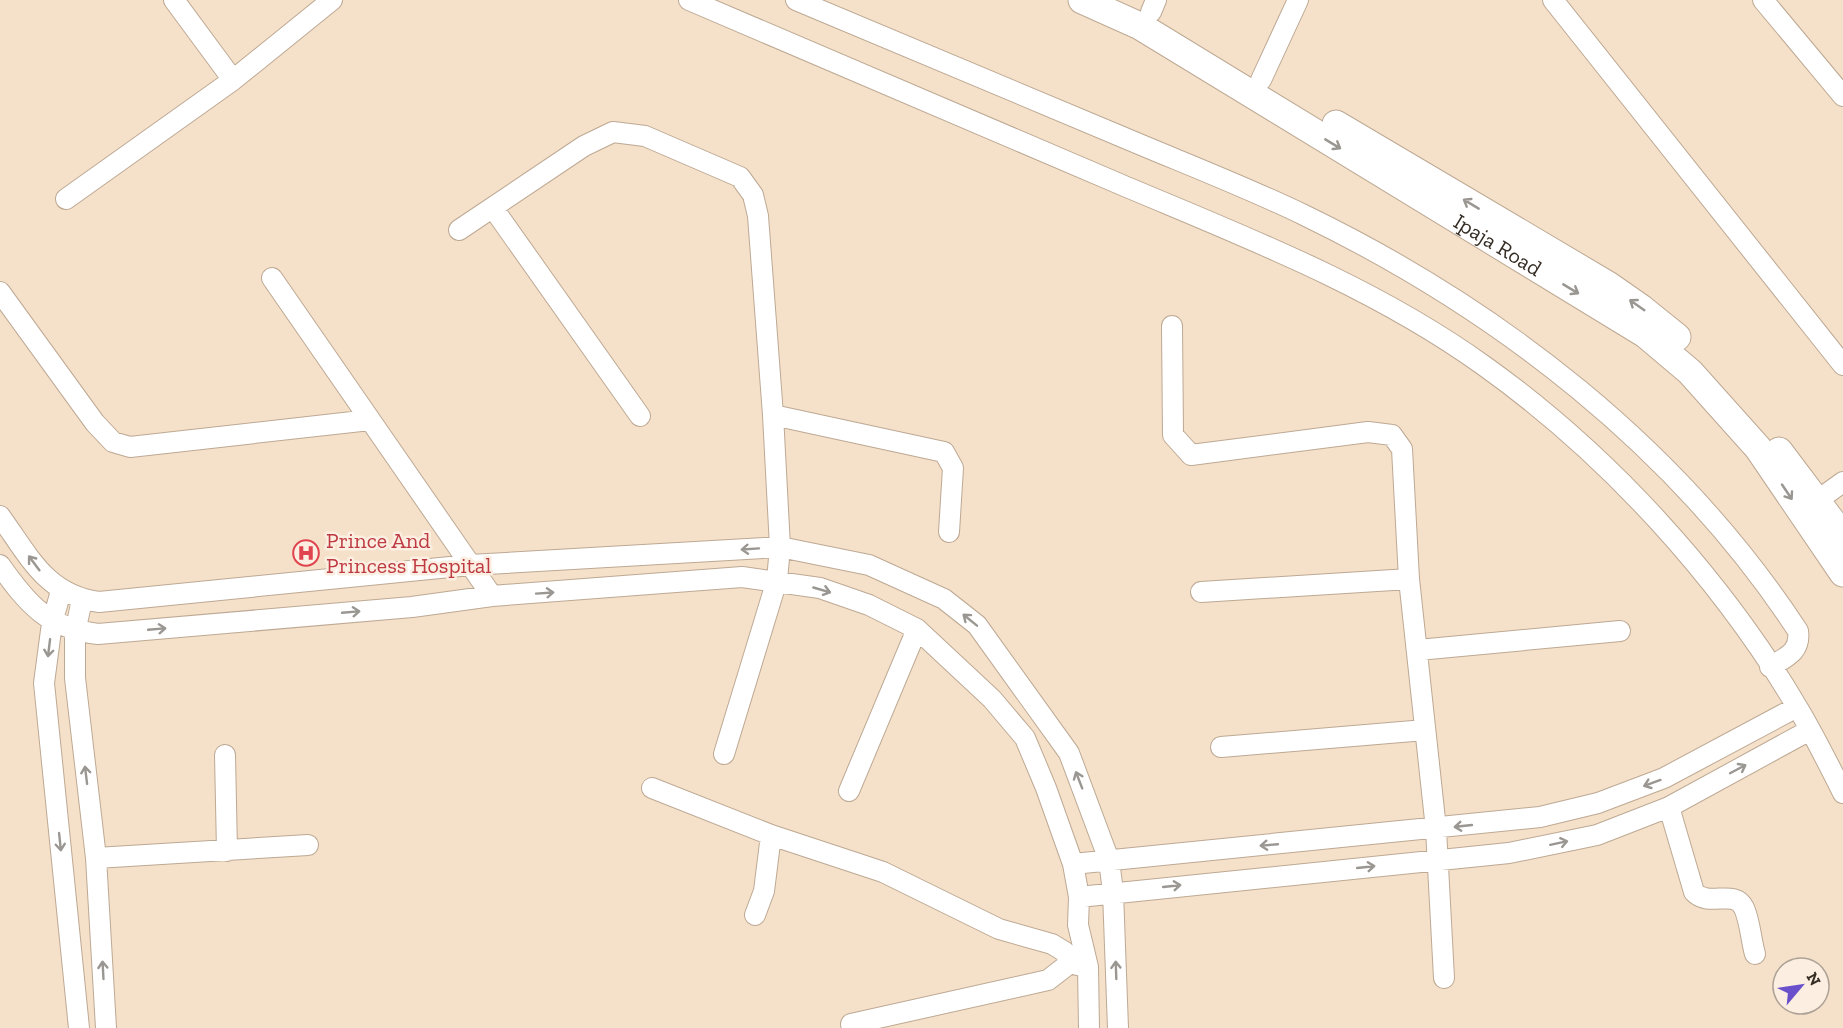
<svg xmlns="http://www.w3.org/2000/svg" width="1843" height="1028" font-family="'Zilla Slab',serif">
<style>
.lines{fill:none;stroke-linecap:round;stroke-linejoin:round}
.street-casing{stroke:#bda994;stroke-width:22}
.secondary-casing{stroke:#bda994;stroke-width:29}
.street{stroke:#fff;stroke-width:20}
.secondary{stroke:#fff;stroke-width:27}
.oneway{stroke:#9a9692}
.labels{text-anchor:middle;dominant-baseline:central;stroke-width:5;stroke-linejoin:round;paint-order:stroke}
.street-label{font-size:22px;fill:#362e25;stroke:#fcefe1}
.health-label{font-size:22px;fill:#be3a42;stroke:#fcefe1;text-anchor:start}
</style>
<rect width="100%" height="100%" fill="#f5e0c9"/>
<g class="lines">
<!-- street casing -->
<g class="street-casing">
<path id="street" d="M174 0 233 80
M689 0C833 61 977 123 1122 185 1245 237 1373 286 1483 365 1608 454 1721 578 1799 710 1815 737 1829 765 1843 793
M796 0C904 45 1012 90 1120 136 1181 162 1244 186 1304 215 1500 310 1678 448 1798 631 1801 652 1786 657 1770 667
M1553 0 1843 365
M1763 0 1843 96
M1151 12 1156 0
M1261 80 1298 0
M66 199 233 80 332 0
M493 208 640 416
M459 230 584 146 613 132 645 136 740 177 753 195 758 216 773 415 780 547 777 580 724 754
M272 278 492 596
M0 292 95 423 113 442 130 447 370 420
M1172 326 1173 435 1191 455 1368 432 1392 435 1402 449 1409 579 1436 829 1444 978
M773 415 944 452 953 468 949 532
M1818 500 1843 482
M0 516C29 556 46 595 99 602L470 565 780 547 869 565 944 599 977 625 1069 753 1109 860 1113 892 1118 1028
M0 565C28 605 48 628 98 634L412 607 492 596 742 577 820 588 869 605 917 629 992 699 1025 738 1046 788 1073 864 1079 897 1078 925 1088 967 1089 1028
M61 591 52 623 44 683 79 1028
M1201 592 1409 579
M82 600 75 632V678L96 858 106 1028
M1418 650 1620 631
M1221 747 1425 730
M225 755 227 851
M652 788 771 835 883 872 999 929 1052 944 1065 952 1070 963
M849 791 917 629
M1669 807 1694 892C1709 908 1734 888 1744 908 1750 921 1751 940 1755 954
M96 858 308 845
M1073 864 1540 817 1598 803 1664 778 1797 707
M1079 897 1509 853 1597 835 1669 807 1810 730
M755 915 764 891 771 835
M851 1024 1048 980 1070 963 1082 966"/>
</g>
<!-- secondary casing -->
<g class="secondary-casing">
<g id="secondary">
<path id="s1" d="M1082 0 1140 26 1645 334 1690 372 1758 448 1843 573"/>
<path d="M1336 124 1608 285 1641 308 1677 337"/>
<path d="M1779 451 1843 536"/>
</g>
</g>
<!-- street -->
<use href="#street" class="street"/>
<!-- secondary -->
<use href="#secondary" class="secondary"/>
</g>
<!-- one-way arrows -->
<defs><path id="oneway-shaft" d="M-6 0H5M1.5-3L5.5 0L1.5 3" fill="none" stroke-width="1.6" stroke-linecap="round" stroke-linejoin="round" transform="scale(1.5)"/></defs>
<g class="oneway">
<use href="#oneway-shaft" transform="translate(1333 144) rotate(31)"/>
<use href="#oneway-shaft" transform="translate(1471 204) rotate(-149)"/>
<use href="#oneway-shaft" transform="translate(1571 289) rotate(31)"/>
<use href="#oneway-shaft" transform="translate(1637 305) rotate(-145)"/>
<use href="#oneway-shaft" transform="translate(1787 492) rotate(56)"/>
<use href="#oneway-shaft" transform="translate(750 549) rotate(176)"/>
<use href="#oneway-shaft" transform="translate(34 563) rotate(-127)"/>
<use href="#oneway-shaft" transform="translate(822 590) rotate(16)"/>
<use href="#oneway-shaft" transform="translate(545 593) rotate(-4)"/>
<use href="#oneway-shaft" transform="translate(351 612) rotate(-5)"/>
<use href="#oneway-shaft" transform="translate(970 620) rotate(-141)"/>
<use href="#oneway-shaft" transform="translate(157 629) rotate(-5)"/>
<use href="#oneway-shaft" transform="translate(49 648) rotate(97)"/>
<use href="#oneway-shaft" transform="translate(1738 769) rotate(-28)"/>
<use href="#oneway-shaft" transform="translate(86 775) rotate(-97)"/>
<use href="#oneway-shaft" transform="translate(1079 780) rotate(-111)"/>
<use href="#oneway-shaft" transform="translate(1652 783) rotate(160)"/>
<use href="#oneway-shaft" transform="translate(1463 826) rotate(174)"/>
<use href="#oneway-shaft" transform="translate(60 842) rotate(84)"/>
<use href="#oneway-shaft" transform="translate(1559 843) rotate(-12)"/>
<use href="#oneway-shaft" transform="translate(1269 845) rotate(175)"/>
<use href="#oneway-shaft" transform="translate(1366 867) rotate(-6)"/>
<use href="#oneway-shaft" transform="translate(1172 886) rotate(-6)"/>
<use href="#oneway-shaft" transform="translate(103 970) rotate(-93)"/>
<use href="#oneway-shaft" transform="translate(1116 970) rotate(-92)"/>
</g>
<!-- icons -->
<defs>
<g id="hospital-ring" transform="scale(1.35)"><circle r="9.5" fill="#fcefe1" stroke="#e0444e" stroke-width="1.5"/><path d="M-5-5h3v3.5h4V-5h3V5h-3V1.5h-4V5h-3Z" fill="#e0444e"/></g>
</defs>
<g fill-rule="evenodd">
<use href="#hospital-ring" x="306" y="553"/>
</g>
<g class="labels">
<!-- street labels -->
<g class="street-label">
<text stroke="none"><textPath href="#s1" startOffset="483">Ipaja Road</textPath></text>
</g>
<!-- health labels -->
<g class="health-label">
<text x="326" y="540">Prince And<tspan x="326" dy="25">Princess Hospital</tspan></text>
</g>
</g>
<!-- north arrow -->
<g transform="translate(1801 986) rotate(61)"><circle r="28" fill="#fcefe1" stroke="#ada296" stroke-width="1.5"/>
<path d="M0-4.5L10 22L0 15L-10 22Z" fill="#6a51cb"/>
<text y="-9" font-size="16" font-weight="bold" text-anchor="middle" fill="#362e25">N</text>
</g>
</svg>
